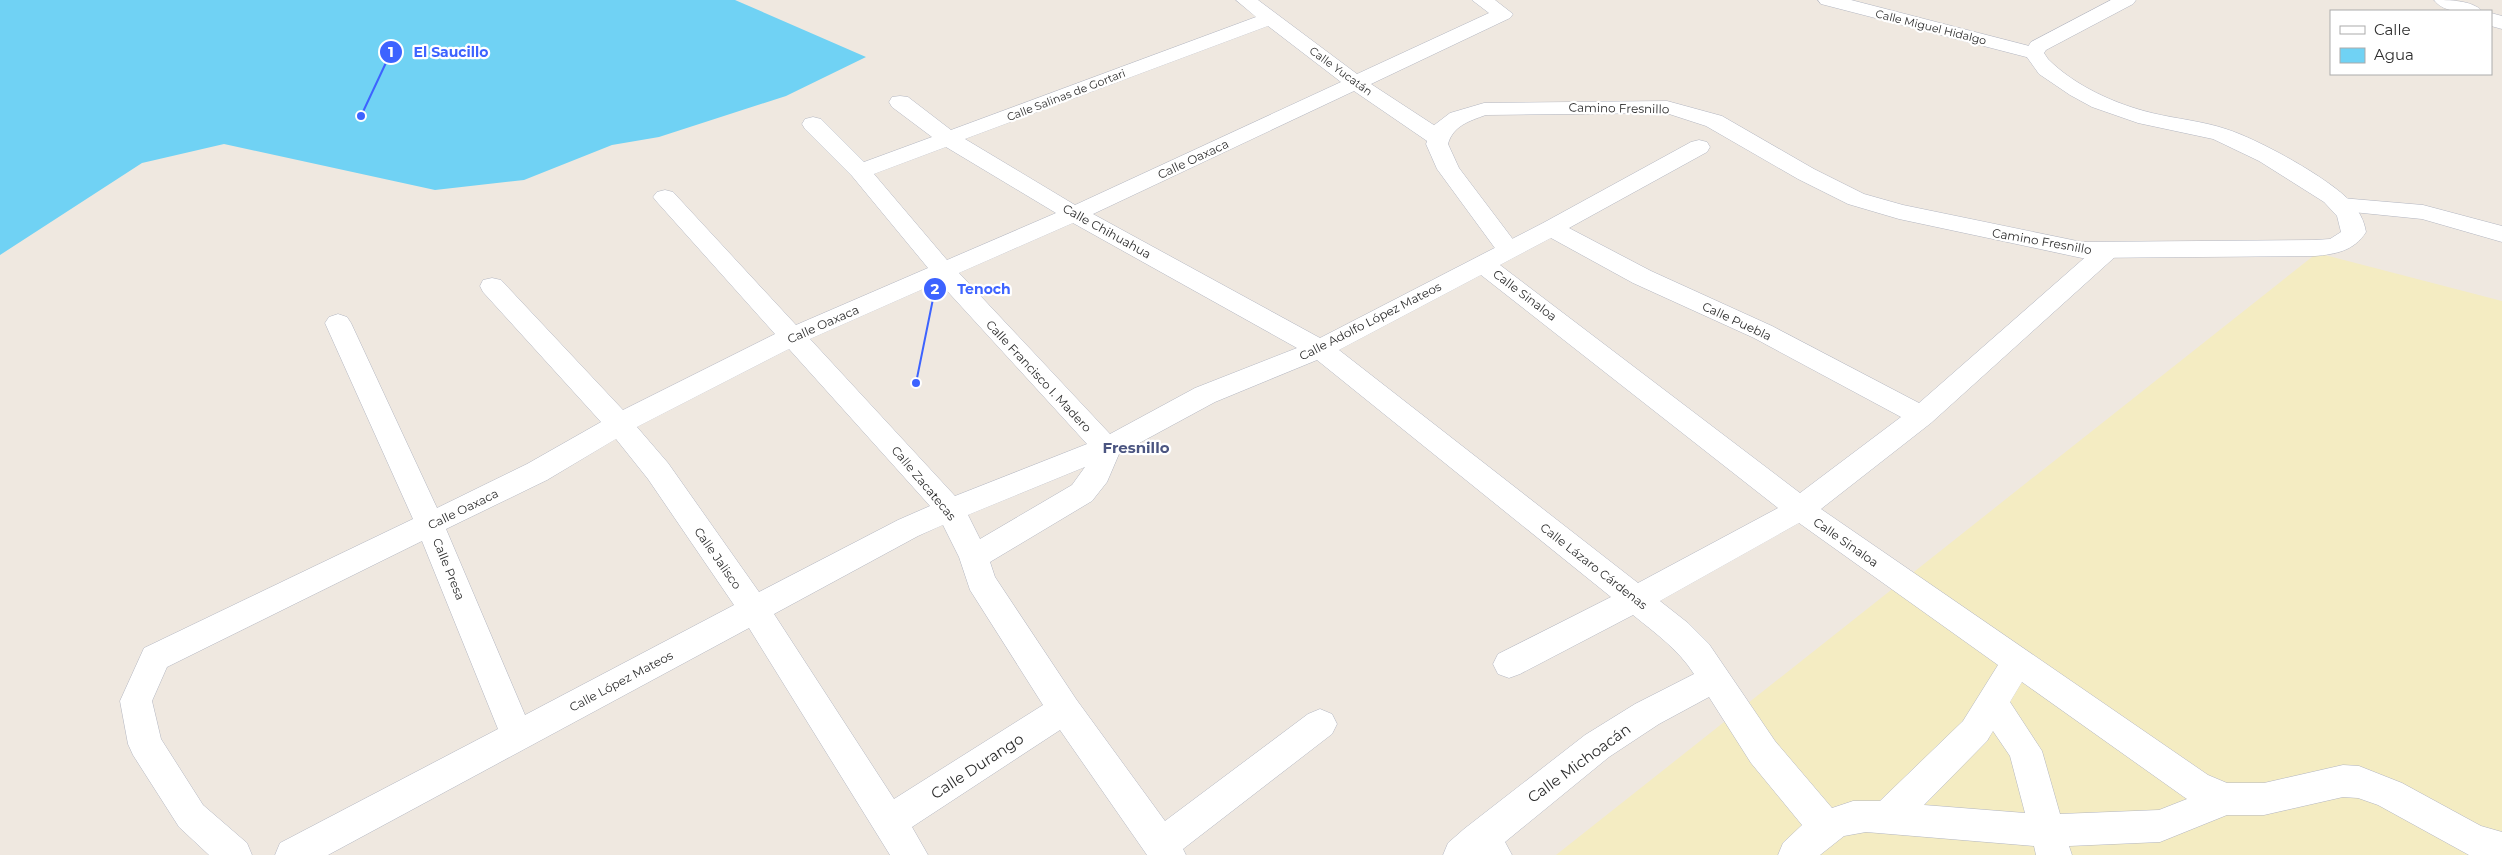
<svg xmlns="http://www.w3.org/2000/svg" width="2502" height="855" font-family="Montserrat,sans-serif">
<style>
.sand{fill:#f4ecc2}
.water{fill:#70d2f4}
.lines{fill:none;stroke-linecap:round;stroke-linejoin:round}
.minor-casing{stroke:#b3b6c1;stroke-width:1}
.tertiary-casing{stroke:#b3b6c1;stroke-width:1}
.minor{fill:#fff;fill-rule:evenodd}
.tertiary{fill:#fff;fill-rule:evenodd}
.labels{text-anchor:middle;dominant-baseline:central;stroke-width:4.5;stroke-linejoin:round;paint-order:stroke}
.far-street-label{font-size:11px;fill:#2d2d2d;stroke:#fff}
.street-label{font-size:12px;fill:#2d2d2d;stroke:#fff}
.quarter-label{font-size:15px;font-weight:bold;fill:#4b5581;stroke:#fff}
.near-street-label{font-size:15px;fill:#2d2d2d;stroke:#fff}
.leader{fill:none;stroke:#3d63ff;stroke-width:2}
.callout-dot{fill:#3d63ff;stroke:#fff;stroke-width:2}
.mark-label{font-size:15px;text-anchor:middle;font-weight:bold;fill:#fff}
.callout-label{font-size:14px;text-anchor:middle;font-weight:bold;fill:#3d63ff;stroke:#fff;stroke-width:4.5;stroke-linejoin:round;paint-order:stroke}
</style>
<rect width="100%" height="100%" fill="#efe8e0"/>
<!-- sand -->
<path class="sand" d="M2317 253 2502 301V855H1556Z"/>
<!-- water -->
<path class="water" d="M0 0H735L866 57 786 96 659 137 612 145 524 180 435 190 224 144 142 163 0 255Z"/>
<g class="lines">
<!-- minor casing -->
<g class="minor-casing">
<path id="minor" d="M1236 0H1258L1357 74 1489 13 1472 0H1495L1513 14 1510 18 1371 84 1446 133 1449 138 1446 143 1438 145 1430 143 1354 91 1093 214 1320 338 1543 223 1691 142 1699 140 1707 142 1710 147 1707 152 1569 228 1651 271 1772 326 1919 403 2098 246 2107 243 2116 246 2119 251 2116 256 1931 423 1821 509 2208 775 2227 783H2264L2343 765 2359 766 2402 783 2481 826 2502 832V855H2469L2378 805 2358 798 2343 797 2264 815H2227L2160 842 2069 846 2072 855H2036L2034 846 1866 832 1844 836 1820 855H1778L1783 843 1802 825 1751 763 1709 697 1659 724 1609 757 1505 842 1512 855H1443L1448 843 1464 829 1585 735 1635 704 1694 674C1678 649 1655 633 1633 615L1520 674 1509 678 1498 674 1493 664 1498 654 1611 597 1317 360 1215 402 1119 454 1107 482 1092 501 990 562 995 577 1076 699 1165 821 1308 714 1320 709 1332 714 1337 724 1332 734 1183 849 1186 855H1147L1060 730 912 827 928 855H890L749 628 328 855H275L280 843 498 729 422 541 167 667 152 701 161 739 203 805 247 843 252 855H209L179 827 133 755 128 744 120 701 144 648 413 519 325 323 329 317 338 314 347 317 351 323 437 508 527 464 601 422 483 292 480 286 483 280 492 278 501 280 623 410 775 334 657 202 653 197 657 192 665 190 673 192 796 325 928 268 852 176 805 129 802 124 805 119 813 117 821 119 864 162 932 137 892 107 889 102 892 97 900 96 908 97 951 130 1256 17ZM1268 26 1341 82 1075 205 965 139ZM946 147 1056 213 947 260 874 174ZM1073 223 1297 348 1195 388 1110 434 959 273ZM1551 238 1633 283 1754 338 1901 417 1800 493 1500 265ZM1481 275 1778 508 1638 583 1339 350ZM939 282 1087 444 955 496 810 339ZM789 349 930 506 898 520 759 592 668 463 637 427ZM616 439 648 479 734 605 525 715 446 529 547 480ZM1085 467 1072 485 980 539 968 515ZM1799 523 1998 665 1963 721 1880 801H1853L1832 808 1775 741 1709 644 1688 623 1660 601ZM943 525 959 557 970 590 1043 705 894 799 774 614 918 536ZM2022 682 2184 797 2187 799 2159 810 2060 814 2042 751 2010 702ZM1993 731 2010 756 2025 813 1924 805 1987 741Z
M1818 0H1851L2041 49 2044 53 2041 57 2034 59 1821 4Z
M2434 0C2449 0 2472 0 2482 11 2467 12 2444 14 2434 0Z
M2491 13 2502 16V29L2491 26Z
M2341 198 2423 205 2502 226V242L2422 219 2333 210 2329 205 2333 200Z"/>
</g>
<!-- tertiary casing -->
<g class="tertiary-casing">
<path id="tertiary" d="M2111 0H2136L2133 4 2046 50 2044 53 2048 59C2075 86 2115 104 2152 113 2177 119 2202 121 2226 129 2258 139 2329 178 2351 202 2359 211 2364 220 2366 232 2354 251 2336 254 2315 256L2082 258 1899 219 1848 204 1798 179 1706 126 1666 113 1486 115C1469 121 1453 126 1448 144L1459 168 1521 250 1518 255 1509 258 1500 255 1437 169 1426 144 1433 126 1450 113 1484 103 1667 101 1722 116 1814 169 1864 194 1903 205 2082 242 2315 240 2330 239 2341 232 2337 216 2324 202 2259 161 2213 139 2138 123 2092 107 2070 95 2039 74 2024 53 2031 42Z"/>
</g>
<!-- minor -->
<use href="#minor" class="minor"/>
<!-- tertiary -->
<use href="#tertiary" class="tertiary"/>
</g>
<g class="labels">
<!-- far-street labels -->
<g class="far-street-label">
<text transform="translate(1931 27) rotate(14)">Calle Miguel Hidalgo</text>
<text transform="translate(1341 71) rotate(36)">Calle Yucatán</text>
<text transform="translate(1066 95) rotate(-21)">Calle Salinas de Gortari</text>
</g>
<!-- street labels -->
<g class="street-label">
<text transform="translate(1619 108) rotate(1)">Camino Fresnillo</text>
<text transform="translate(1193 159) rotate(-25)">Calle Oaxaca</text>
<text transform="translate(1107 231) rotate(29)">Calle Chihuahua</text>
<text transform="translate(2042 241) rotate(10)">Camino Fresnillo</text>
<text transform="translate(1525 295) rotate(37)">Calle Sinaloa</text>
<text transform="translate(1370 321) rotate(-27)">Calle Adolfo López Mateos</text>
<text transform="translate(1737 321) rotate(25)">Calle Puebla</text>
<text transform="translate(823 324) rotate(-24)">Calle Oaxaca</text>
<text transform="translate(1039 376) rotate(47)">Calle Francisco I. Madero</text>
<text transform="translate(924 483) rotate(50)">Calle Zacatecas</text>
<text transform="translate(463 509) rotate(-26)">Calle Oaxaca</text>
<text transform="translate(1846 542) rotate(35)">Calle Sinaloa</text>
<text transform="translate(718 558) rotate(55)">Calle Jalisco</text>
<text transform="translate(1594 566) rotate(38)">Calle Lázaro Cárdenas</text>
<text transform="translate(449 569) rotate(68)">Calle Presa</text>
<text transform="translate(621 681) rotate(-28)">Calle López Mateos</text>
</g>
<!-- quarter labels -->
<g class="quarter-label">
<text x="1136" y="447">Fresnillo</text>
</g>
<!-- near-street labels -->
<g class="near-street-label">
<text transform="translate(1579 763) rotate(-36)">Calle Michoacán</text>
<text transform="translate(977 766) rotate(-33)">Calle Durango</text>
</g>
</g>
<!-- callouts -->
<path class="leader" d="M361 116L391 52M916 383L935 289"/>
<g class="callout-dot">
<circle cx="361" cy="116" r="5"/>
<circle cx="916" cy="383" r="5"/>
<circle cx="391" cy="52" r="12"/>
<circle cx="935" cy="289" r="12"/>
</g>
<g class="mark-label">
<text x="391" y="57">1</text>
<text x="935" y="294">2</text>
</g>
<g class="callout-label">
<text x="451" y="57">El Saucillo</text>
<text x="984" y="294">Tenoch</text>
</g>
<!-- legend -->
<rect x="2330" y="10" width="162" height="65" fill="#ffffff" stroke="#ababab"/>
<rect x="2340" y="26" width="25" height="8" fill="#ffffff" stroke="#ababab"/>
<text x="2374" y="35" font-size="15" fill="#2d2d2d">Calle</text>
<rect x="2340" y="48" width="25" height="15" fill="#70d2f4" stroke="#ababab"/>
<text x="2374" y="60" font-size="15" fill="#2d2d2d">Agua</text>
</svg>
